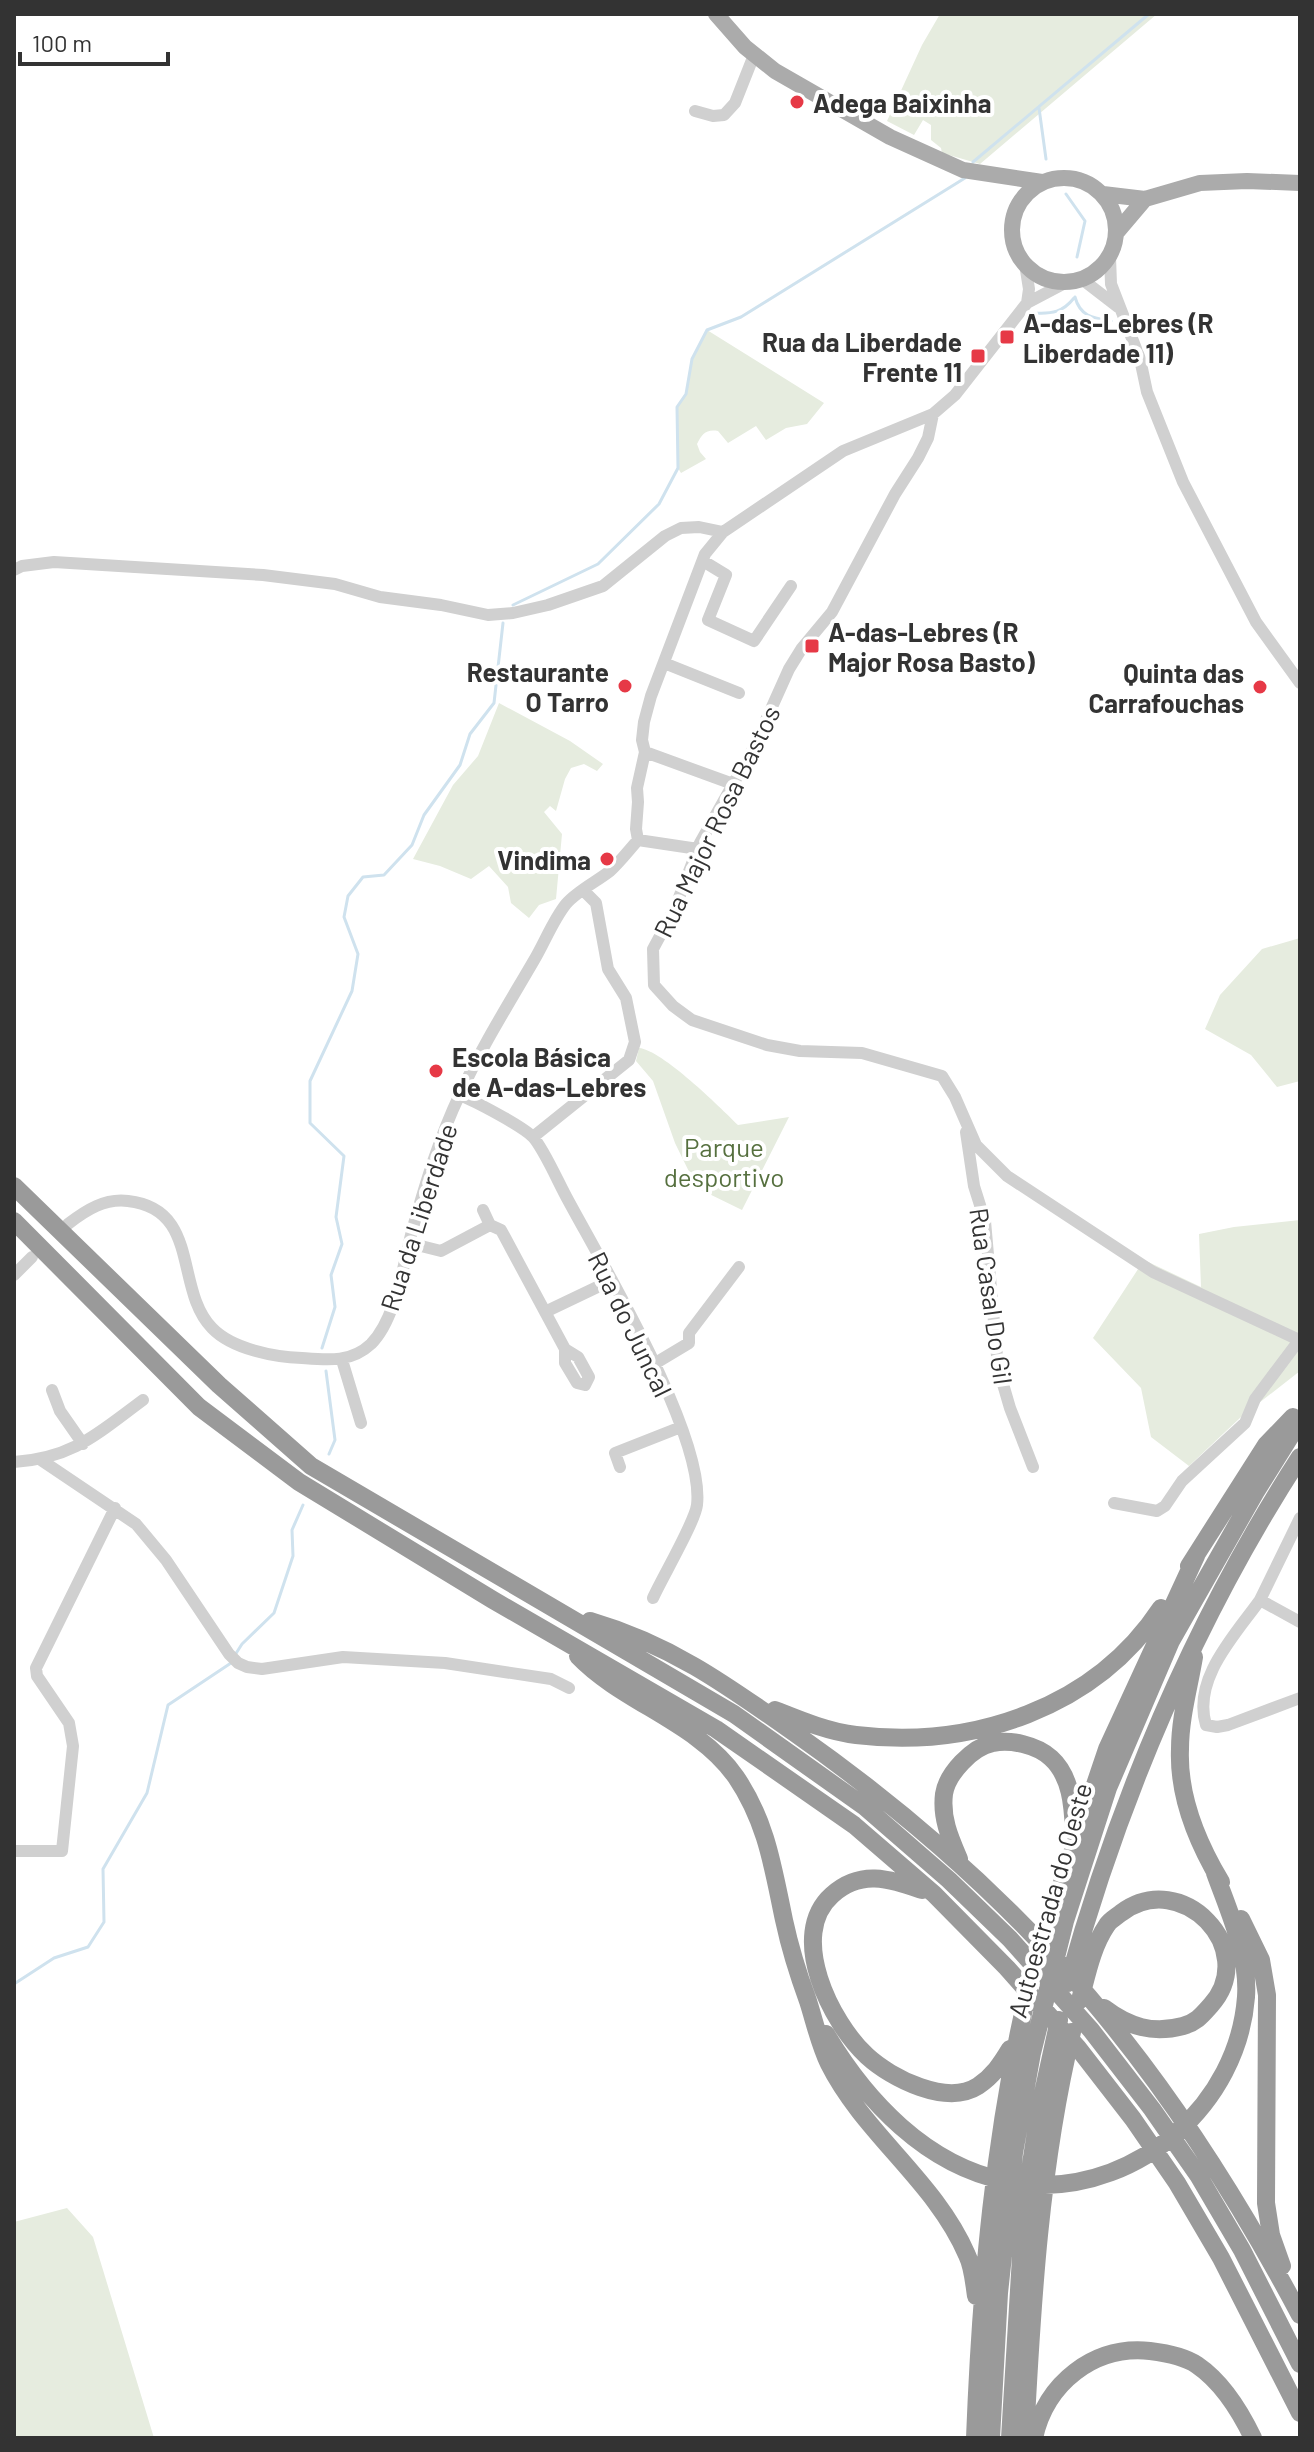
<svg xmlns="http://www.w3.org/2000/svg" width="1314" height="2452" font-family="Barlow,sans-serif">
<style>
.green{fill:#e6ecdf}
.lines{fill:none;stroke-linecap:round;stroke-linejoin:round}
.stream{stroke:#cfe2ee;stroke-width:3}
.minor{stroke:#d0d0d0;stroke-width:12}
.major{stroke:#ababab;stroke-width:16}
.highway{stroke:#9a9a9a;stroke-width:18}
.poi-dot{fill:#e63946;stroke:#fff;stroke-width:3}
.labels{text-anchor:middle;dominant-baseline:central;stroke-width:8;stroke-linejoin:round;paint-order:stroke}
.poi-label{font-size:26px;font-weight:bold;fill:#333;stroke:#fff;text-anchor:start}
.street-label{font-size:26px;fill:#333;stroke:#fff}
.park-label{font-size:26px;fill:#56703f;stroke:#fff}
</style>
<rect width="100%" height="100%" fill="#fff"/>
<!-- green -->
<path class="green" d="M940 14H1157L980 164 942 153 941 148 931 140V125L923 120 914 135 887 121 922 45Z
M707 330 824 403 807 424 786 428 766 440 756 426 728 443 718 431C706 429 702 434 697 444L700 452 706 459 681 473 678 468 677 407 686 394 692 359Z
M499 703 570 741 603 764 597 771 584 764 571 768 565 779 556 811 550 806 544 812 562 834 556 899 539 905 529 918 511 903 508 887 489 866 471 879 440 866 413 859 453 785 478 756Z
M1300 938V1081L1277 1087 1251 1055 1205 1029 1220 995 1262 949Z
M639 1048C662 1050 720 1107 738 1125L789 1117 742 1210 697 1188 675 1143 653 1081 636 1061Z
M1300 1220V1371L1241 1417 1189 1466 1151 1437 1141 1388 1093 1338 1144 1260 1201 1287 1199 1234 1234 1227Z
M67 2208 93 2237 154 2438H14V2222Z"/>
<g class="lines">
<!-- stream -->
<path class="stream" d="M1039 108 1046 159
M973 162 1149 14
M1066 194 1085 221 1077 257
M1075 297C1080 316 1092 318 1111 321
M1035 313C1052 314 1063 312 1074 298
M513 605 598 564 659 504 678 468 677 407 686 394 692 359 707 330 741 317 965 178
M322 1348 335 1307 331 1275 342 1244 336 1217 344 1156 310 1123V1081L352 991 358 954 344 917 348 896 363 877 384 875 412 845 424 815 460 765 470 734 494 703 503 623
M326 1371 335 1440 329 1454
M235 1655 242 1644 274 1613 293 1556 292 1530 303 1505
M14 1984 54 1958 88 1947 104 1922 103 1869 147 1793 168 1705 231 1663"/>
<!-- minor -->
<path class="minor" d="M695 111 713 116 724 115 735 103 754 55
M1110 257 1111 284 1140 359 1147 392 1183 482 1256 622 1300 683
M1025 264 1029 289 1027 303
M1083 280 1118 307
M933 414 928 438 918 458 895 494 832 612 802 648 789 669 754 747 700 843 675 908 653 949 654 985 673 1006 692 1020 767 1045 800 1051 862 1053 942 1076 955 1097 976 1145 1007 1176 1153 1272 1297 1339
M703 561 726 575 708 620 754 641 791 586
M14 570 22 566 54 562 263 575 335 584 380 597 441 605 488 615 513 613 548 605 603 586 665 536 681 528 699 527 723 532
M664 663 739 693
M645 752 733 784
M638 840 698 849
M459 1095C475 1101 522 1126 533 1137 544 1149 559 1184 568 1200 603 1265 705 1436 697 1505 695 1522 662 1578 653 1598
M966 1132 974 1186 985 1221 998 1367 1010 1408 1033 1467
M533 1137 629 1060 635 1042 626 998 608 969 596 903 584 891
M483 1210 490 1225 501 1230 565 1349V1363L577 1383 585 1385 589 1377 578 1357 565 1349
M68 1224C86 1210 105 1198 128 1201 201 1209 174 1289 212 1328 232 1349 274 1357 302 1358 327 1360 351 1363 371 1344 396 1319 403 1265 412 1231 425 1185 439 1138 460 1094 481 1048 508 1005 533 962 544 944 553 920 566 904 577 891 596 882 610 871 620 862 629 850 638 840L636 829 638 802 637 788 645 752 642 740 644 722 651 696 705 554 723 532 843 451 933 414 955 395 1027 303 1065 283
M409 1243 441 1251 490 1225
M14 1275 32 1257
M545 1312 612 1280
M342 1360 361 1423
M654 1364 689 1343V1333L739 1267
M52 1390 60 1411 83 1444
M41 1460 136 1524 166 1560 229 1654 238 1663 247 1667 262 1669 343 1657 445 1663 551 1679 569 1688
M14 1462C73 1458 97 1434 143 1400
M620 1467 615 1453 681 1427
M1114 1503 1157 1511 1165 1506 1182 1481 1245 1423 1255 1399 1300 1339
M1300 1518 1260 1600 1300 1622
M1260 1600C1235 1635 1192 1679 1206 1725L1217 1727 1228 1725 1300 1698
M14 1851H62L73 1746 69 1723 37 1676 36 1668 115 1508"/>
<!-- major -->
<path class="major" d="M716 14 745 47 775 71 890 137 963 170 1042 182
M1012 230a52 52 0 1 1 104 0a52 52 0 1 1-104 0Z
M1103 194 1145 199 1200 183 1247 181 1300 183
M1117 232 1145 199"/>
<!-- highway -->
<path class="highway" d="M14 1186 219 1385 311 1466 734 1714 865 1807 949 1880 1010 1939 1091 2030 1152 2109 1198 2175 1242 2250 1300 2364
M14 1221 199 1407 299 1482 493 1600 716 1729 854 1825 934 1894 1007 1968 1078 2048 1133 2119 1177 2183 1221 2258 1300 2413
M1189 1566 1266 1445 1293 1417
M590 1621C672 1645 728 1686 796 1734 904 1810 1004 1897 1089 1997 1171 2093 1241 2204 1300 2315
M578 1656C623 1703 698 1722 736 1777 767 1823 773 1868 784 1920 790 1948 798 1974 808 2001 815 2023 819 2043 829 2064 864 2134 936 2182 967 2255 973 2267 974 2283 976 2296
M1194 1657C1189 1687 1180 1718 1180 1749 1178 1796 1197 1842 1221 1882
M775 1710C800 1720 829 1732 856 1735 973 1749 1095 1708 1161 1608
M959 1859C950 1838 941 1818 944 1794 947 1774 972 1747 993 1743 1010 1739 1037 1745 1051 1758 1071 1776 1073 1806 1074 1832
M922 1890C889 1879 861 1869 832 1895 787 1935 831 2023 867 2056 892 2079 947 2106 978 2086 993 2076 1001 2064 1010 2049
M1241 1919 1261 1960 1267 1995 1266 2203 1271 2235 1282 2266
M1039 1951 1107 1749 1196 1556
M1068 1983C1120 1796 1194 1621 1300 1457
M1080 2000C1087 1974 1092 1947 1107 1925 1110 1920 1116 1917 1121 1913 1182 1867 1260 1950 1211 2005 1202 2015 1197 2022 1183 2026 1153 2034 1129 2027 1104 2008
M826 2034C866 2101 926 2165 1005 2181
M1034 2185C1140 2189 1238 2104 1246 1997 1249 1955 1229 1912 1215 1873
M975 2438C981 2285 994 2132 1030 1983
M991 2438 999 2293 1014 2153 1032 2053 1065 1921 1108 1788 1171 1641 1255 1493 1300 1421
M1010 2438 1024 2208 1040 2107 1059 2020
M1025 2438C1032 2301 1040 2166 1072 2032
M1034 2438C1046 2383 1094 2345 1150 2351 1166 2353 1184 2356 1197 2365 1222 2382 1240 2411 1253 2438"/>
</g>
<!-- markers -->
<g class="poi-dot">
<circle cx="797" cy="102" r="8"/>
<rect x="999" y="329" width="16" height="16" rx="4"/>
<rect x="970" y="348" width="16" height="16" rx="4"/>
<rect x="804" y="638" width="16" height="16" rx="4"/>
<circle cx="625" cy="686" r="8"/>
<circle cx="1260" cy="687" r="8"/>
<circle cx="607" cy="859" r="8"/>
<circle cx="436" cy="1071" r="8"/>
</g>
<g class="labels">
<!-- poi labels -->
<g class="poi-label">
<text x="813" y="102">Adega Baixinha</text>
<text x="1023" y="322">A-das-Lebres (R<tspan x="1023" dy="30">Liberdade 11)</tspan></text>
<text x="962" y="341" text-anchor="end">Rua da Liberdade<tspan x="962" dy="30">Frente 11</tspan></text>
<text x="828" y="631">A-das-Lebres (R<tspan x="828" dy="30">Major Rosa Basto)</tspan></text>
<text x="609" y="671" text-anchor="end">Restaurante<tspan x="609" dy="30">O Tarro</tspan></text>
<text x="1244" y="672" text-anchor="end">Quinta das<tspan x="1244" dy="30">Carrafouchas</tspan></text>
<text x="591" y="859" text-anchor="end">Vindima</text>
<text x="452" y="1056">Escola Básica<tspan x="452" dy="30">de A-das-Lebres</tspan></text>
</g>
<!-- street labels -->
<g class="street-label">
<text transform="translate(716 821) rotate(-64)">Rua Major Rosa Bastos</text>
<text transform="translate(418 1217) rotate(-72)">Rua da Liberdade</text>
<text transform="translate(992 1296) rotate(82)">Rua Casal Do Gil</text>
<text transform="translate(631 1324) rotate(64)">Rua do Juncal</text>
<text transform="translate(1049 1900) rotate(-74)">Autoestrada do Oeste</text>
</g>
<!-- park labels -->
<g class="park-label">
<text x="724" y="1146">Parque<tspan x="724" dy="30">desportivo</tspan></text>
</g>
</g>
<!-- border -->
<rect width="1314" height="2452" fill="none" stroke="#333333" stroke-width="32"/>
<!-- scale -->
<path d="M20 52v12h148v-12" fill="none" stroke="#333333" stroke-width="4"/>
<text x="32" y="52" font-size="24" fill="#333333" stroke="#ffffff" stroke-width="6" paint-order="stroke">100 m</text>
</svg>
